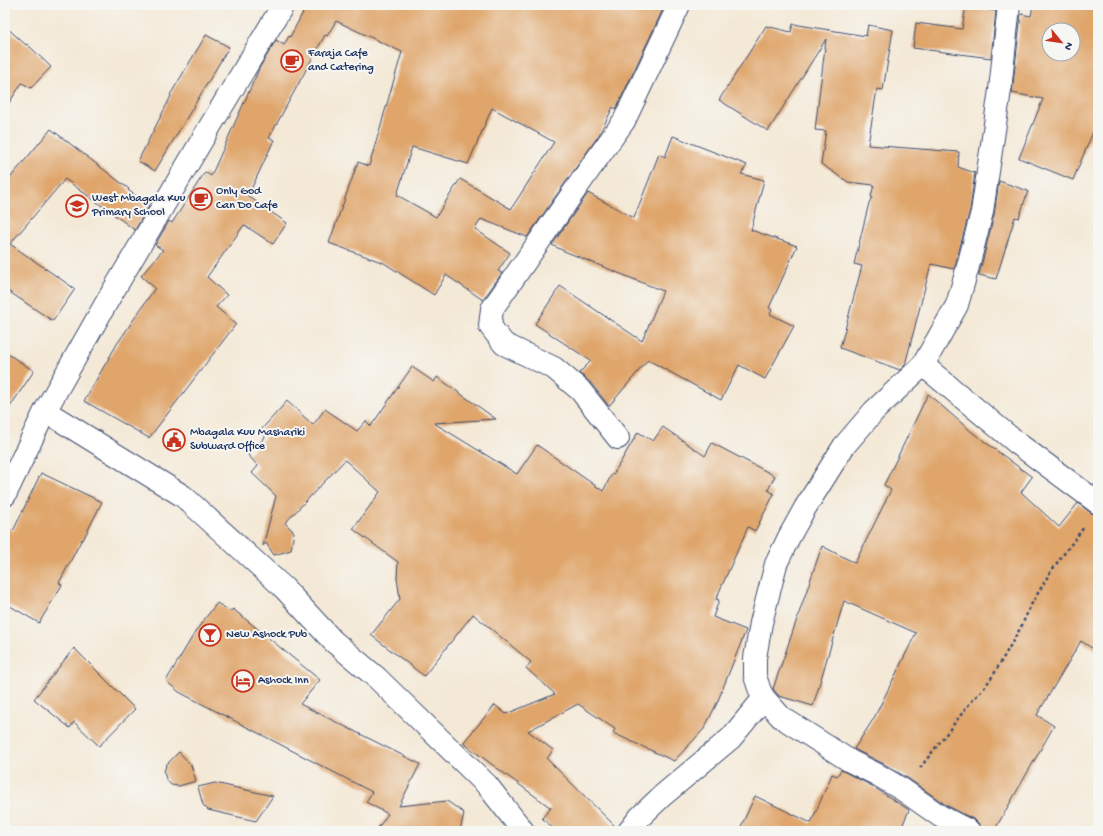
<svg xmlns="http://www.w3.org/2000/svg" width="1103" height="836" font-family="'Gochi Hand',sans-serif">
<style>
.building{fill:#dfa56b;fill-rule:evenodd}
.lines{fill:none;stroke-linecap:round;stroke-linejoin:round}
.minor-casing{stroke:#3c4b70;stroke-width:24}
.path{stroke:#3c4b70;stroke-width:2.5;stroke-dasharray:3 3;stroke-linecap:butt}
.minor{stroke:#fff;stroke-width:22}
.labels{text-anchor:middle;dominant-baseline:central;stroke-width:4;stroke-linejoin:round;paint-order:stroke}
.poi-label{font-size:12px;fill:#1b2f5e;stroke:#f6f6f2;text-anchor:start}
</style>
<rect width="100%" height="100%" fill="#f6f6f2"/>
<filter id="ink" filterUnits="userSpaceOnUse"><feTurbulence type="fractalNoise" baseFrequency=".025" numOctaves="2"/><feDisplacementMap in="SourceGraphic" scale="8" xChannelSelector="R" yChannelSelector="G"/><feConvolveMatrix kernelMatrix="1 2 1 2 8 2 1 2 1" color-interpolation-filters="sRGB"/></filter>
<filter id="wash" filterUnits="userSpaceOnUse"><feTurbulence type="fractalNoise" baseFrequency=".012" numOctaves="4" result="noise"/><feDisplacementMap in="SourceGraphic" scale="16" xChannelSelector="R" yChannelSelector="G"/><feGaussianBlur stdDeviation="0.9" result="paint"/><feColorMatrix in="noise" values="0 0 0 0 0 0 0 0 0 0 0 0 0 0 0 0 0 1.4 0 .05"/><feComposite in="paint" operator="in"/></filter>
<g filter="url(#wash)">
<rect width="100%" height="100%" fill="#f4e9d7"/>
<g id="blocks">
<!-- building -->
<path class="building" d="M303 5H665L616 109 613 107 599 135 527 237 481 219 475 229 510 253 498 271 502 273 483 300 446 275 434 295 384 263 329 243 358 162 369 166 402 52 336 21 327 36 325 35 269 138 274 140 248 196 287 223 273 244 244 225 207 277 227 295 216 307 236 324 149 438 84 401 117 344 155 288 141 276 163 250 155 245 169 221 172 223 205 172 211 176 260 67 276 40 284 45 289 36 290 37 306 7ZM492 108 554 142 511 209 460 179 436 217 397 195 412 147 468 164Z
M1033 5H1098V120L1073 180 1019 158 1043 99 1012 93 1021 14 1031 16ZM1049 30H1073V54H1049Z
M966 6 996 11 991 58 913 48 916 23 962 29Z
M793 24 866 36 868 25 893 30 883 90 877 89 868 145 959 152 958 167 975 173 970 210 954 269 931 264 905 365 900 370 840 348 862 266 854 264 869 203 872 197 871 196 874 185 848 182 821 164 826 131 815 130 826 39 768 131 719 100 766 26 791 32Z
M5 26 26 45 27 44 51 67 31 88 22 83 5 109Z
M206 35 229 47 155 171 138 161 171 96 170 95Z
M51 129 129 189 128 190 149 206 135 230 65 179 10 244 75 289 53 321 5 289V184Z
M673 136 747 165 741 174 764 180 751 230 797 246 769 308 772 310 770 314 794 326 765 379 739 365 721 400 648 360 609 406 590 382 579 373 591 361 535 324 560 286 642 341 663 291 564 251 552 245 588 193 634 218 659 154 665 157Z
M999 181 1028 191 1019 218 1015 217 996 279 979 275 994 215Z
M5 352 34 371 5 414Z
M412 367 434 382 437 377 496 419 434 423 517 474 537 445 603 491 612 474 613 475 638 432 653 441 663 427 705 456 712 443 775 476 768 490 774 494 755 531 748 527 716 599 719 600 713 617 746 630 717 703 704 729 674 761 613 733 615 729 578 704 528 731 553 750 547 759 617 828V831H556L542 818 551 808 463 743 495 705 506 714 555 694 526 668 531 662 473 614 424 676 371 635 400 599 397 578 398 562 353 529 380 492 345 460 285 523 294 532 291 550 274 555 266 543 263 546 276 496 252 473 258 466 248 455 266 436 260 431 287 401 313 425 325 409 357 431 366 421 371 426Z
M928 394 973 433 1032 477 1021 492 1059 527 1078 503 1091 513 1098 515V652L1081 641 1037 715 1054 726 994 831H987L980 827 979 824 975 820 946 805 909 779 884 764 854 749 874 718 916 633 844 601 813 706 779 696 773 689 822 546 855 563 891 490 884 485Z
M41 473 102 502 83 540 82 539 59 583 62 585 39 623 5 603V527L13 531Z
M217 603 230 611 233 609 320 680 300 704 420 764 399 806 447 801 464 813 460 831H376L388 814 366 802 372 792 179 692 166 681 197 629Z
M74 648 135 709 99 746 74 722 70 728 34 699Z
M179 752 191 765 196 781 179 786 171 785 166 779 164 772 166 765Z
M841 770 872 786 909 810 900 831H739L755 796 811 823 832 774 837 776Z
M215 783 273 796 256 821 208 810 203 805 198 787Z"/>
</g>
</g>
<g filter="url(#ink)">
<use href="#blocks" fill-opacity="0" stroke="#3c4b70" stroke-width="1"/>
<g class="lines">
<!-- minor casing -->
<g class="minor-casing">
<path id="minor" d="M923 365 1017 443 1098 503
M45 411 183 496 284 588 333 641 377 678 487 785 523 831
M618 438 580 390 554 368 504 344 490 326 492 309 589 170 624 121 679 5
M5 495 45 411 109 298 212 123 283 5
M629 831 640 817 662 796 731 738 764 698
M969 831 940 816 903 790 878 775 850 761 781 717 764 698 760 691 755 676V658L761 623 776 564 789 537 805 508 844 446 874 411 923 365 957 305 967 270 982 212 1000 90 1009 5"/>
</g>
<!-- path -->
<path class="path" d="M920 768 970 703 984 688 994 674 1021 627 1031 605 1051 571 1084 527"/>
<!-- minor -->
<use href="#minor" class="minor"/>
</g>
</g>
<!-- icons -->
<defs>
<g id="cafe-ring" transform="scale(1.15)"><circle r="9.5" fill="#f6f6f2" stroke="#c8321e" stroke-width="1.5"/><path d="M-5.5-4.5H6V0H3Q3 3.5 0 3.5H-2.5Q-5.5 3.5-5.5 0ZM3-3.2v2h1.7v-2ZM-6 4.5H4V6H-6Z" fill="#c8321e"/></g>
<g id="school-ring" transform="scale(1.15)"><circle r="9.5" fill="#f6f6f2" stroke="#c8321e" stroke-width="1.5"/><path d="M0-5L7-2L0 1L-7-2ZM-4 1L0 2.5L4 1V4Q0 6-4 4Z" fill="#c8321e"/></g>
<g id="civic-ring" transform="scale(1.15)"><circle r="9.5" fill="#f6f6f2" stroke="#c8321e" stroke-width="1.5"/><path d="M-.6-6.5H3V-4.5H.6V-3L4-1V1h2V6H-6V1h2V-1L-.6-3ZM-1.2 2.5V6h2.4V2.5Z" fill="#c8321e"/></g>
<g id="bar-ring" transform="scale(1.15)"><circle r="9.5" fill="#f6f6f2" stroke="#c8321e" stroke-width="1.5"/><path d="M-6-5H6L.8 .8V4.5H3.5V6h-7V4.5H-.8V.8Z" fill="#c8321e"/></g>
<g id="hotel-ring" transform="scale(1.15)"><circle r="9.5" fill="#f6f6f2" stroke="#c8321e" stroke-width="1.5"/><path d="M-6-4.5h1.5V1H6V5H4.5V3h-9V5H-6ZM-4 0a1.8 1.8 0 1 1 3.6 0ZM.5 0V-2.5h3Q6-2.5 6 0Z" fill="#c8321e"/></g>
</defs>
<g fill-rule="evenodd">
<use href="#cafe-ring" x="292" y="61"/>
<use href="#cafe-ring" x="201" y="199"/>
<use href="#school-ring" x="77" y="206"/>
<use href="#civic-ring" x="174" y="440"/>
<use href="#bar-ring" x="210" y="635"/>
<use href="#hotel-ring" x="243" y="681"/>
</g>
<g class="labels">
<!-- poi labels -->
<g class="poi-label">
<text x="308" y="54">Faraja Cafe<tspan x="308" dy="14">and Catering</tspan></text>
<text x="216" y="192">Only God<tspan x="216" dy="14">Can Do Cafe</tspan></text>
<text x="92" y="199">West Mbagala Kuu<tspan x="92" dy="14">Primary School</tspan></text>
<text x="190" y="433">Mbagala Kuu Mashariki<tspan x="190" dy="14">Subward Office</tspan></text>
<text x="226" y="635">New Ashock Pub</text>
<text x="258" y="681">Ashock Inn</text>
</g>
</g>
<!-- margin -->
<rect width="1103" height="836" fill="none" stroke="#f6f6f2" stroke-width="20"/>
<!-- north arrow -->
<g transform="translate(1061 42) rotate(119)"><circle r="19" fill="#f6f6f2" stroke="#9ea6b7"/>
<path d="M0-3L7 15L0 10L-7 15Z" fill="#c8321e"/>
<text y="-6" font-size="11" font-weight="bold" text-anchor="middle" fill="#1b2f5e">N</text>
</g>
</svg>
